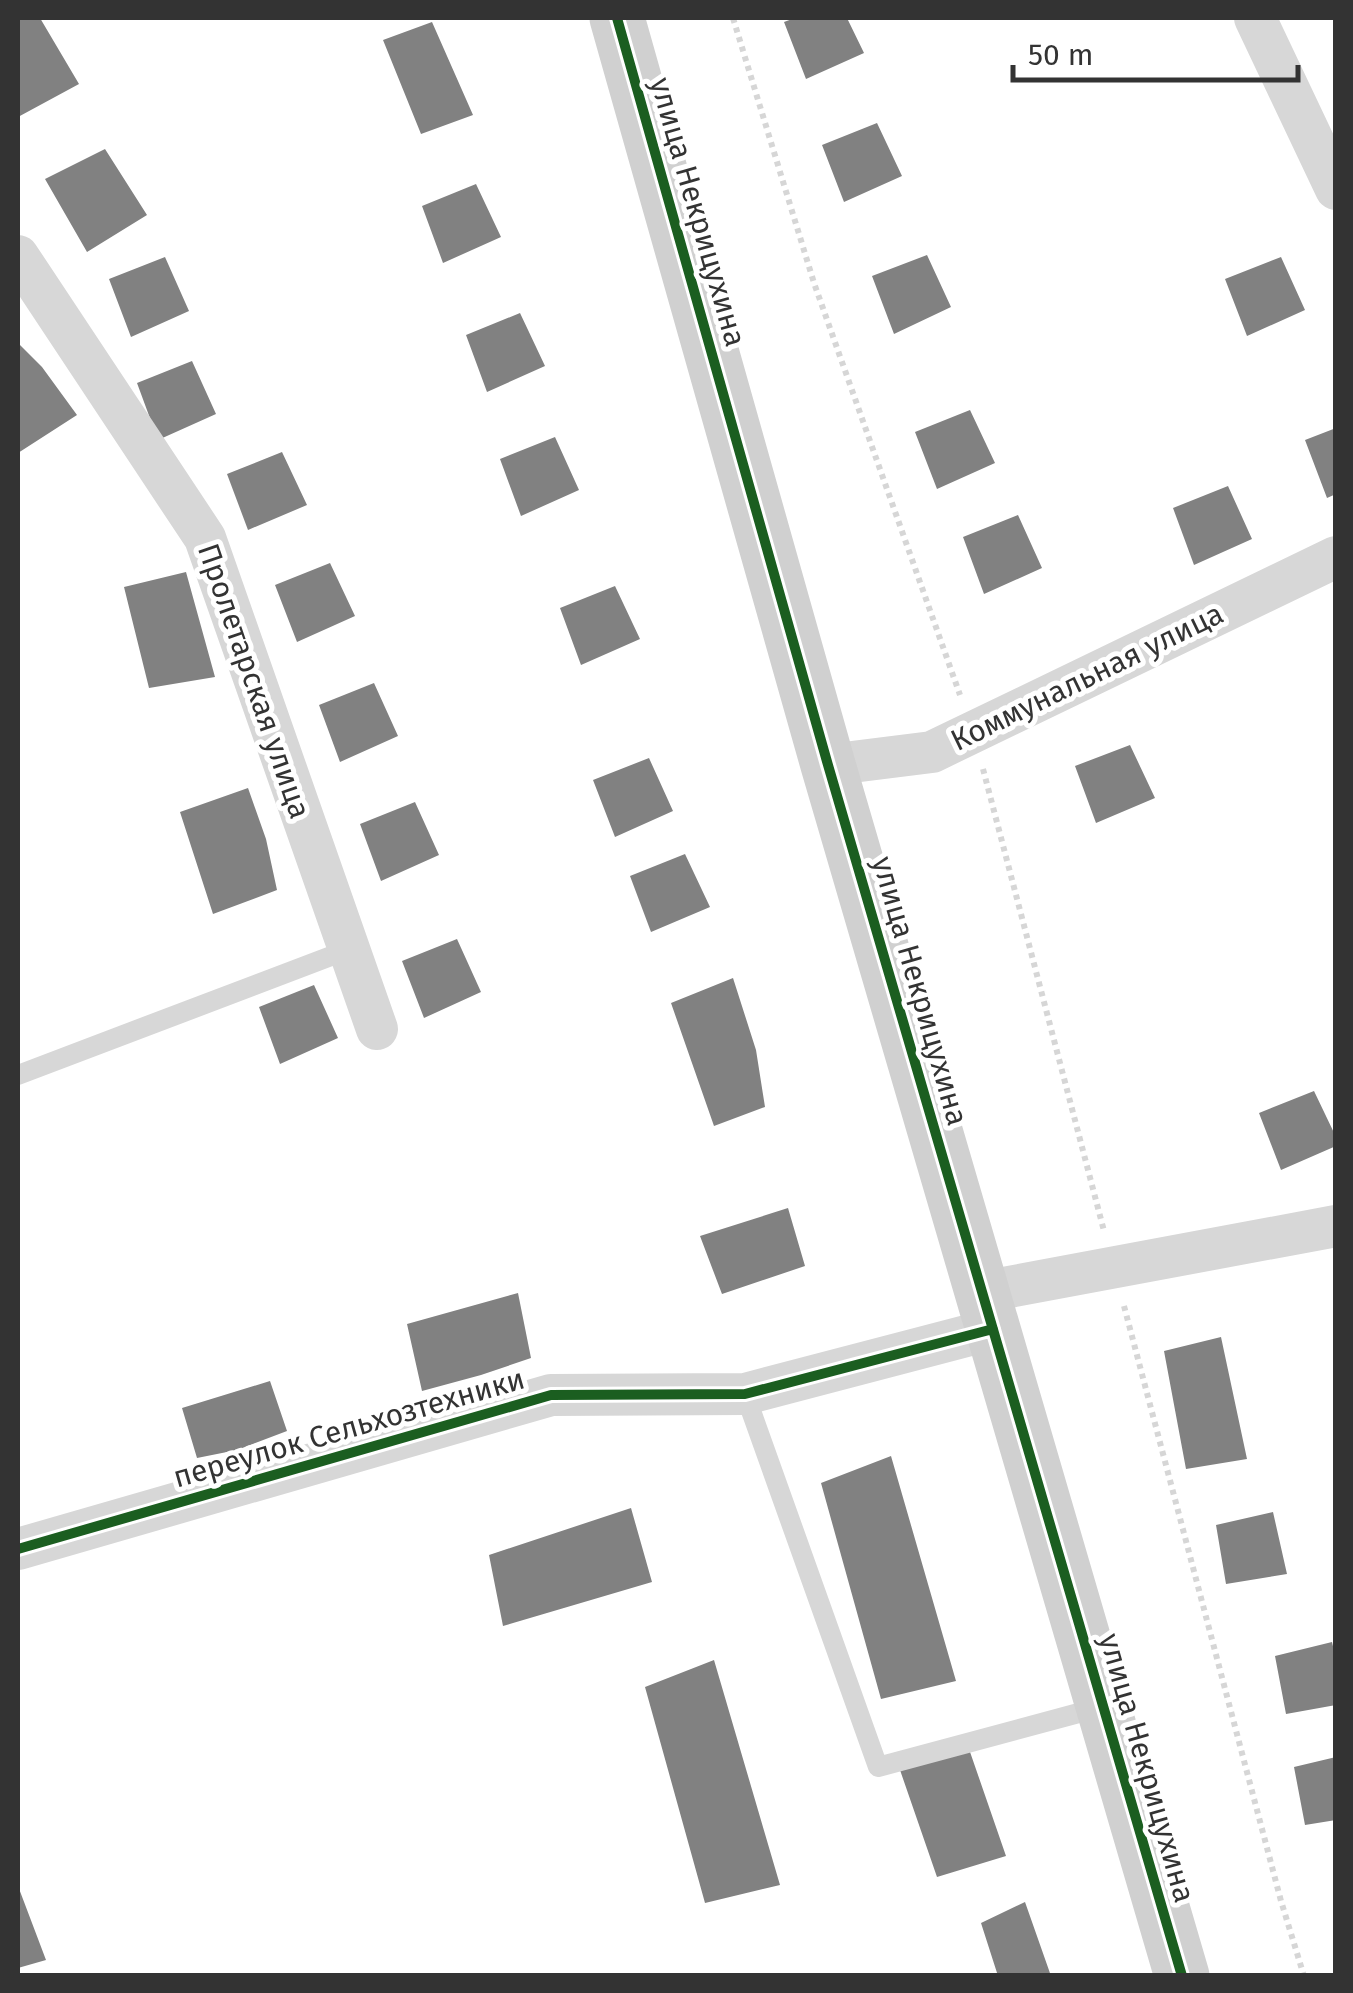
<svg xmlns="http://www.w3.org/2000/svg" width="1353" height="1993" font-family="'Fira Sans',sans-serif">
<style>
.building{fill:#818181}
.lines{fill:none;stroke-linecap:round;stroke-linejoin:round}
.path{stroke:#d6d6d6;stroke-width:6;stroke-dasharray:5 5;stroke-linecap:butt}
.lane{stroke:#d7d7d7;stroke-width:20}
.street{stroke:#d7d7d7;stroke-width:42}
.secondary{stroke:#d0d0d0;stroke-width:55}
.cycleway-casing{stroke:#fff;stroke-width:16}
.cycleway{stroke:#1b5e20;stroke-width:10}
.labels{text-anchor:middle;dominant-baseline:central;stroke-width:10;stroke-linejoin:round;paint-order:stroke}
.street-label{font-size:30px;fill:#333;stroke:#fff}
</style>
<rect width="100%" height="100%" fill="#fff"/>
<!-- building -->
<path class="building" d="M18 18H40L79 84 18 117Z
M795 18H847L864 53 806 79 784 22Z
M432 22 473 115 421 134 383 40Z
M877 123 902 176 844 202 822 145Z
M105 149 147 215 87 252 45 179Z
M476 184 501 237 443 263 422 206Z
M927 255 951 307 894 334 872 276Z
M165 257 189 311 131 337 109 279Z
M1281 257 1305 310 1247 336 1225 279Z
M520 313 545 366 487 392 466 335Z
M18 343 42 367 77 415 18 453Z
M192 361 216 414 158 440 137 383Z
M970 410 995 463 937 489 915 432Z
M1336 428V494L1327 498 1305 440Z
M555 437 579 490 521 516 500 459Z
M282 452 307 505 248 530 227 474Z
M1228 486 1252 539 1194 565 1173 508Z
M1018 515 1042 568 984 594 963 537Z
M330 563 355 616 297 642 275 585Z
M186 572 215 677 149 688 124 587Z
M615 586 640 639 581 665 560 608Z
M374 683 398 736 340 762 319 705Z
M1130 745 1155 798 1096 823 1075 766Z
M649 758 673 811 615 837 593 780Z
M248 788 266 839 277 890 213 914 180 812Z
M415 802 439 855 381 881 360 824Z
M685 854 710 907 651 932 630 876Z
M457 939 481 992 424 1018 402 961Z
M733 978 756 1050 765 1107 714 1126 671 1003Z
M314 985 338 1038 280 1064 259 1007Z
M1314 1091 1336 1137V1146L1281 1170 1259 1113Z
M788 1208 805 1266 722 1294 700 1236Z
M518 1293 531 1358 481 1375 422 1391 407 1324Z
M1221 1337 1247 1459 1186 1469 1164 1351Z
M270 1381 287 1431 237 1450 197 1458 182 1408Z
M891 1456 956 1681 881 1699 821 1483Z
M631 1508 652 1582 503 1626 489 1555Z
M1273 1512 1287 1574 1226 1584 1216 1525Z
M1332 1642 1336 1659V1705L1286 1714 1275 1656Z
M714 1660 780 1885 705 1903 645 1687Z
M969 1749 1006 1856 937 1877 900 1770Z
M1336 1757V1820L1305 1825 1294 1767Z
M18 1886 46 1960 18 1968Z
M1025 1902 1051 1976H998L981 1923Z"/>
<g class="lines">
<!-- path -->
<path class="path" d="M733 18 814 283 960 695
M983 769 1104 1231
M1124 1306 1281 1901 1304 1976"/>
<!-- lane -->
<path class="lane" d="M18 1075 347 950
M745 1394 878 1767 1101 1707"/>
<!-- street -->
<path class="street" d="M1255 18 1336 189
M18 256 205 538 377 1029
M828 765 932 752 1336 557
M982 1292 1336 1226
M18 1549 551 1395 745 1394 993 1329"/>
<!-- secondary -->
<path class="secondary" d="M617 18 828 765 1182 1976"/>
<!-- cycleway casing -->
<g class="cycleway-casing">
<path id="cycleway" d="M617 18 828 765 1182 1976
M18 1549 551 1395 745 1394 993 1329"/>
</g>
<!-- cycleway -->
<use href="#cycleway" class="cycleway"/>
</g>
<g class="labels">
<!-- street labels -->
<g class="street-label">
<text transform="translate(698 212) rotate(74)">улица Некрицухина</text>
<text transform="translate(1087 677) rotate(-26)">Коммунальная улица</text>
<text transform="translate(254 681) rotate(71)">Пролетарская улица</text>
<text transform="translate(920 991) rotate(74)">улица Некрицухина</text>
<text transform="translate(349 1428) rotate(-16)">переулок Сельхозтехники</text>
<text transform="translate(1147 1768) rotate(74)">улица Некрицухина</text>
</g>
</g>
<!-- border -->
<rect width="1353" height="1993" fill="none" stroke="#333333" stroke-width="40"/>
<!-- scale -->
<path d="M1013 65v15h285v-15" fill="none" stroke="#333333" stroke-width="5"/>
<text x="1028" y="65" font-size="30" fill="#333333" stroke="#ffffff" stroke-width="8" paint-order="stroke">50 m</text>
</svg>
